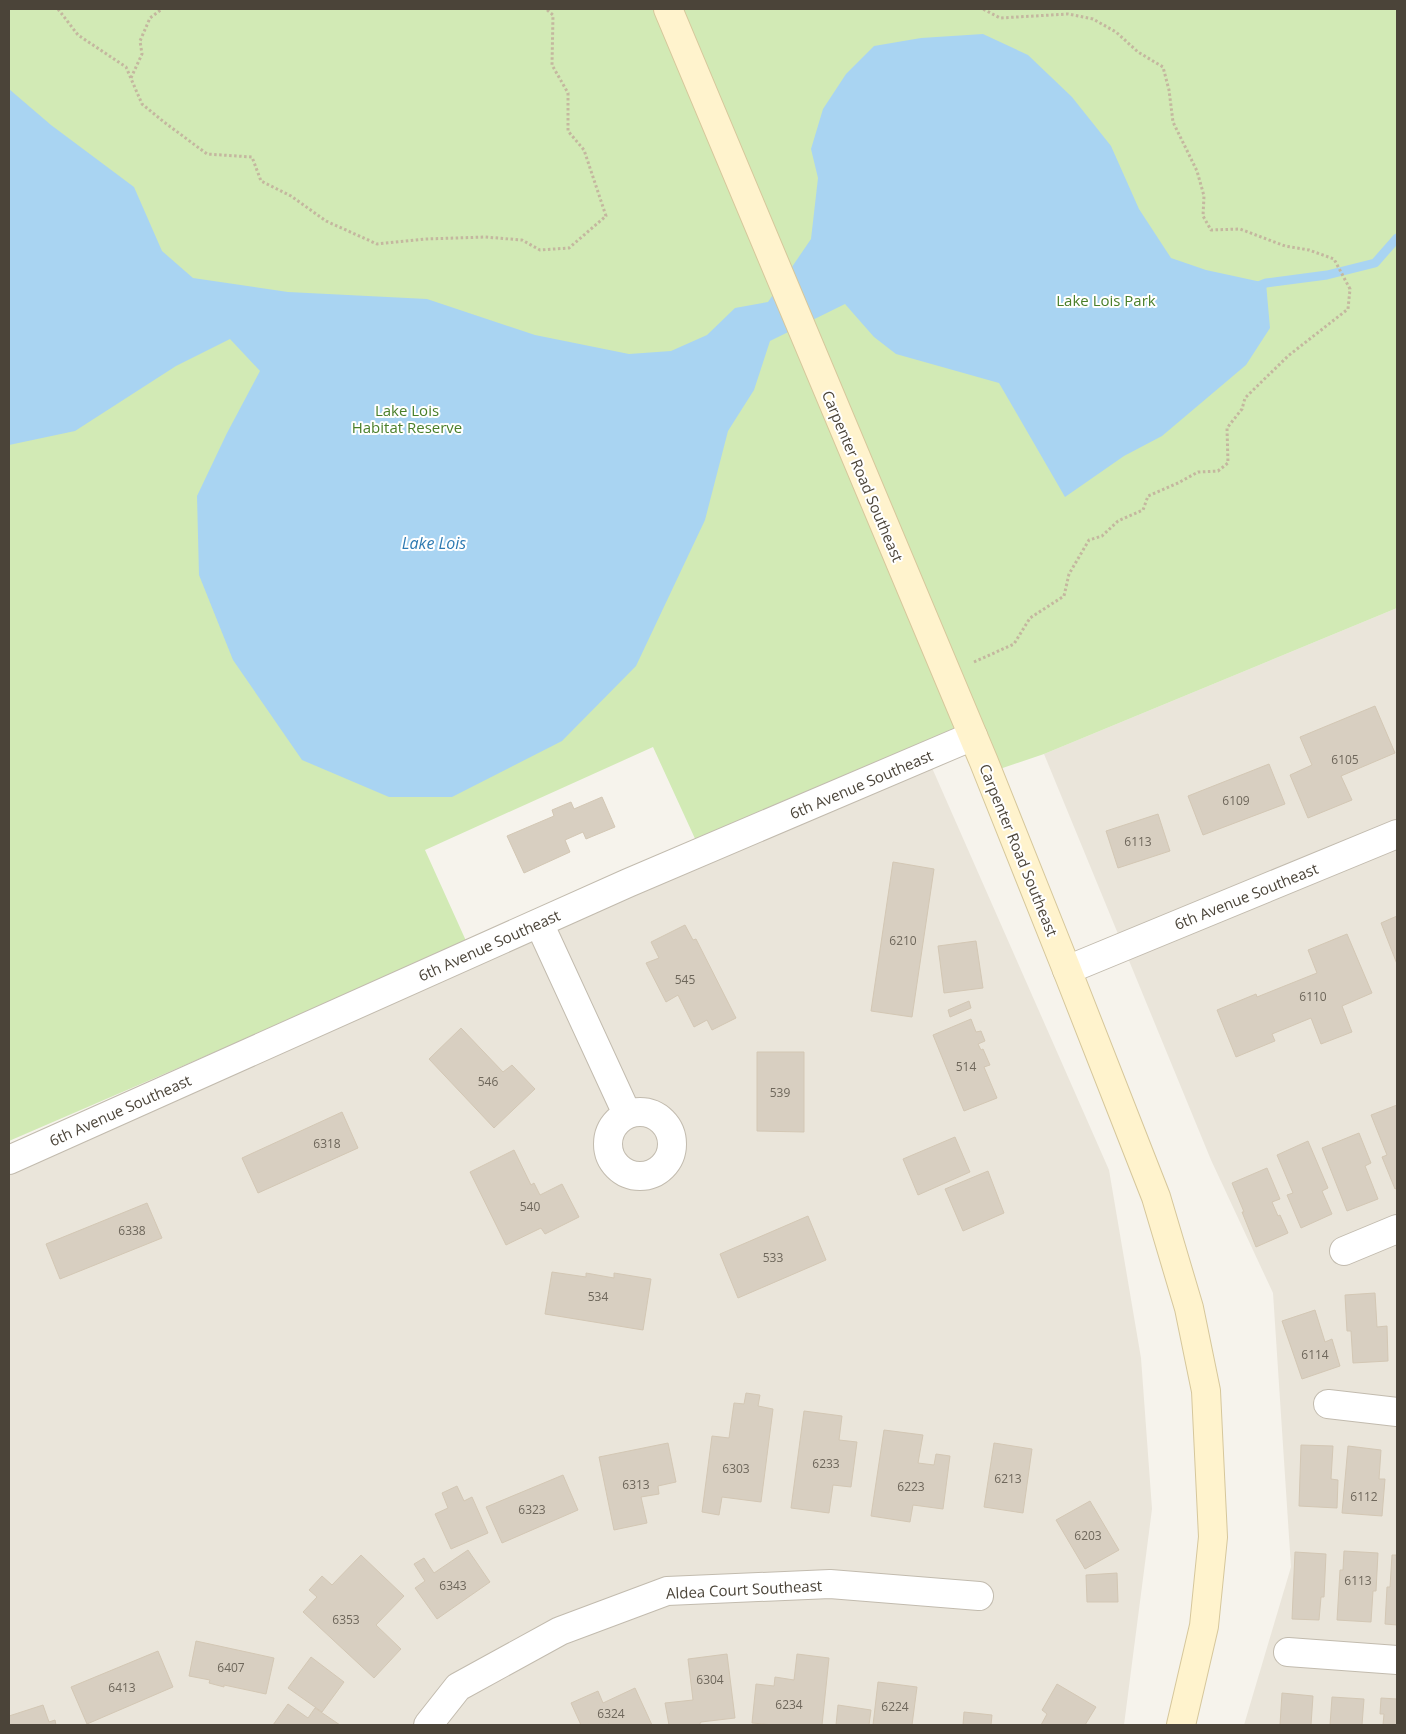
<svg xmlns="http://www.w3.org/2000/svg" width="1406" height="1734" font-family="'Open Sans',sans-serif">
<style>
.residential{fill:#eae5da}
.green{fill:#d2eab5}
.water{fill:#a9d4f2}
.lines{fill:none;stroke-linecap:round;stroke-linejoin:round}
.stream{stroke:#a9d4f2;stroke-width:9}
.building{fill:#d8cfc1;stroke:#d3c7b4}
.minor-casing{stroke:#c2bbae;stroke-width:30}
.secondary-casing{stroke:#d6c79b;stroke-width:30}
.path{stroke:#c4b79f;stroke-width:3;stroke-dasharray:2.5 2.5;stroke-linecap:butt}
.minor{stroke:#fff;stroke-width:28}
.secondary{stroke:#fff3cd;stroke-width:28}
.labels{text-anchor:middle;dominant-baseline:central;stroke-width:4;stroke-linejoin:round;paint-order:stroke}
.number-label{font-size:12px;fill:#6e675b}
.park-label{font-size:15px;fill:#4a7f2a;stroke:#fff}
.street-label{font-size:15px;fill:#4b4439;stroke:#fff}
.water-label{font-size:16px;font-style:italic;fill:#2e7ab2;stroke:#fff}
</style>
<rect width="100%" height="100%" fill="#f6f3ec"/>
<!-- residential -->
<path class="residential" d="M1397 608V1725H1244L1291 1567 1273 1293 1211 1160 1044 754Z
M929 761 1109 1170 1141 1358 1152 1509 1124 1725H9V1166Z"/>
<!-- green -->
<path class="green" d="M9 9H1397V608L1044 754 988 773 957 729 697 843 653 747 425 850 467 943 9 1141Z"/>
<!-- water -->
<path class="water" d="M983 34 1028 55 1072 97 1111 146 1139 209 1171 258 1206 270 1266 283 1270 328 1246 365 1162 436 1124 456 1065 497 999 383 896 354 874 337 845 304 770 341 754 390 728 431 705 520 636 666 562 741 452 797H389L302 760 233 660 199 575 197 496 227 433 260 371 230 339 176 366 75 431 9 445V89L51 125 134 187 162 251 193 278 288 292 427 299 535 335 629 354 671 351 707 335 735 308 768 302 811 239 818 178 811 149 823 109 846 74 874 46 921 38Z"/>
<g class="lines">
<!-- stream -->
<path class="stream" d="M1256 287 1266 283 1327 275 1375 263 1397 238"/>
</g>
<!-- building -->
<path class="building" d="M1375 706 1395 753 1341 776 1352 800 1308 818 1290 775 1312 765 1300 737Z
M1269 764 1285 804 1203 835 1188 796Z
M602 797 615 827 586 839 583 832 565 840 570 852 524 873 507 836 554 816 552 810 571 802 574 809Z
M1158 814 1170 851 1118 868 1106 831Z
M893 862 934 869 912 1017 871 1011Z
M1397 916V964L1381 923Z
M685 925 693 940 696 939 736 1018 712 1030 707 1020 694 1027 678 995 666 1002 646 963 659 958 651 942Z
M1347 934 1372 993 1342 1006 1352 1032 1321 1044 1311 1018 1272 1034 1275 1041 1236 1057 1217 1010 1256 994 1257 997 1317 973 1308 950Z
M976 941 983 988 944 993 938 946Z
M969 1001 971 1008 950 1017 948 1010Z
M971 1019 976 1032 981 1031 985 1041 978 1044 981 1050 983 1049 990 1065 984 1067 997 1098 964 1111 933 1035Z
M461 1028 503 1072 512 1065 535 1089 494 1128 429 1059Z
M757 1052H804V1132L757 1131Z
M1397 1105V1188L1395 1189 1382 1157 1387 1155 1371 1115Z
M342 1112 358 1148 258 1193 242 1158Z
M1359 1133 1371 1163 1365 1166 1378 1199 1347 1211 1322 1148Z
M955 1137 970 1172 918 1195 903 1159Z
M1308 1141 1328 1188 1322 1191 1332 1214 1301 1228 1287 1195 1293 1193 1277 1155Z
M514 1150 531 1185 534 1183 540 1195 562 1184 579 1217 545 1234 541 1228 506 1245 470 1172Z
M1267 1168 1280 1199 1272 1202 1278 1216 1280 1215 1288 1233 1256 1247 1242 1212H1244L1232 1183Z
M988 1171 1004 1213 963 1231 945 1189Z
M147 1203 162 1238 60 1279 46 1244Z
M808 1216 826 1260 738 1298 720 1254Z
M552 1272 586 1277V1273L614 1278V1273L651 1279 643 1330 545 1314Z
M1375 1293 1377 1327 1387 1326 1388 1361 1353 1363 1351 1331H1347L1345 1295Z
M1315 1310 1325 1342 1332 1339 1340 1366 1302 1379 1282 1321Z
M746 1393 760 1395 758 1406 773 1409 761 1502 722 1497 719 1515 702 1512 712 1436 729 1438 734 1403 744 1404Z
M804 1411 842 1416 839 1440 857 1442 851 1487 833 1485 829 1513 791 1508Z
M884 1430 923 1435 918 1463 934 1465 936 1454 950 1456 943 1509 913 1505 910 1522 871 1516Z
M668 1443 676 1482 658 1486 659 1494 641 1497 647 1523 614 1530 599 1457Z
M994 1443 1032 1449 1023 1513 984 1507Z
M1301 1445 1333 1446 1331 1479 1338 1480 1337 1508 1299 1506Z
M1348 1446 1381 1450 1379 1479H1385L1382 1516 1342 1513Z
M563 1475 578 1510 502 1543 486 1507Z
M457 1486 464 1501 472 1497 488 1533 451 1549 435 1514 448 1508 442 1493Z
M1090 1501 1119 1550 1085 1569 1056 1520Z
M468 1550 490 1582 437 1619 415 1588 425 1581 414 1564 424 1558 434 1573Z
M1344 1551 1378 1553 1376 1591H1373L1371 1622 1337 1620 1340 1570H1343Z
M1295 1552 1326 1554 1324 1597H1321L1319 1620 1292 1619Z
M361 1555 404 1596 376 1625 401 1649 374 1678 303 1612 317 1597 309 1590 322 1576 332 1585Z
M1392 1555H1397V1625L1385 1624 1387 1587H1390Z
M1117 1573 1118 1602H1087L1086 1575Z
M196 1641 274 1658 266 1694 224 1685V1687L209 1683 210 1680 189 1676Z
M158 1651 173 1687 87 1724 71 1687Z
M727 1654 735 1718 701 1722 699 1725H669L665 1703 693 1700 688 1659Z
M797 1654 829 1658 822 1725H774L752 1723 756 1684 774 1686 775 1677 794 1680Z
M311 1657 344 1682 322 1712 288 1688Z
M878 1682 917 1687 912 1725H873Z
M1057 1684 1096 1707 1085 1725H1041L1047 1714 1042 1710Z
M635 1688 652 1725H610L609 1724 606 1725H581L571 1703 598 1691 603 1703Z
M1282 1693 1313 1696 1311 1725H1280Z
M1332 1697 1364 1699 1362 1725H1330Z
M1381 1698 1397 1699V1725H1383L1384 1714H1380Z
M288 1704 308 1718 315 1708 340 1725H273Z
M43 1705 49 1722 55 1720 56 1725H9V1716Z
M838 1705 871 1710 869 1725H836Z
M964 1712 992 1715 991 1725H963Z"/>
<g class="lines">
<!-- minor casing -->
<g class="minor-casing">
<path id="minor" d="M539 923 627 1114
M1067 970 1397 834
M608 1144a32 32 0 1 1 64 0a32 32 0 1 1-64 0Z
M9 1160 628 883 973 736
M1344 1251 1397 1229
M1328 1404 1397 1412
M1288 1652 1397 1660
M428 1725 458 1687 560 1631 667 1591 830 1584 979 1596"/>
</g>
<!-- secondary casing -->
<g class="secondary-casing">
<path id="secondary" d="M668 9 984 762 1067 970 1156 1197 1189 1308 1206 1391 1213 1537 1204 1626 1181 1725"/>
</g>
<!-- path -->
<path class="path" d="M58 9 78 35 126 67 142 104 164 122 207 154 252 157 261 181 291 196 326 221 377 244 425 239 485 237 522 240 540 250 569 248 606 216 584 150 568 131V93L552 65 553 15 546 9
M131 78 142 54 140 41 150 18 162 9
M974 662 1014 644 1030 618 1064 596 1069 574 1089 540 1102 536 1118 521 1143 510 1148 496 1178 483 1198 472 1218 471 1228 463 1227 428 1242 409 1245 398 1288 356 1348 309 1350 289 1334 259 1309 250 1285 246 1240 229 1211 230 1203 216 1204 196 1197 171 1173 122 1169 90 1163 67 1138 52 1116 32 1093 19 1068 14 1000 18 983 9"/>
<!-- minor -->
<use href="#minor" class="minor"/>
<!-- secondary -->
<use href="#secondary" class="secondary"/>
</g>
<g class="labels">
<!-- number labels -->
<g class="number-label">
<text x="1345" y="759">6105</text>
<text x="1236" y="800">6109</text>
<text x="1138" y="841">6113</text>
<text x="903" y="940">6210</text>
<text x="685" y="979">545</text>
<text x="1313" y="996">6110</text>
<text x="966" y="1066">514</text>
<text x="488" y="1081">546</text>
<text x="780" y="1092">539</text>
<text x="327" y="1143">6318</text>
<text x="530" y="1206">540</text>
<text x="132" y="1230">6338</text>
<text x="773" y="1257">533</text>
<text x="598" y="1296">534</text>
<text x="1315" y="1354">6114</text>
<text x="826" y="1463">6233</text>
<text x="736" y="1468">6303</text>
<text x="1008" y="1478">6213</text>
<text x="636" y="1484">6313</text>
<text x="911" y="1486">6223</text>
<text x="1364" y="1496">6112</text>
<text x="532" y="1509">6323</text>
<text x="1088" y="1535">6203</text>
<text x="1358" y="1580">6113</text>
<text x="453" y="1585">6343</text>
<text x="346" y="1619">6353</text>
<text x="231" y="1667">6407</text>
<text x="710" y="1679">6304</text>
<text x="122" y="1687">6413</text>
<text x="789" y="1704">6234</text>
<text x="895" y="1706">6224</text>
<text x="611" y="1713">6324</text>
</g>
<!-- park labels -->
<g class="park-label">
<text x="1106" y="300">Lake Lois Park</text>
<text x="407" y="410">Lake Lois<tspan x="407" dy="17">Habitat Reserve</tspan></text>
</g>
<!-- street labels -->
<g class="street-label">
<text transform="translate(863 476) rotate(67)">Carpenter Road Southeast</text>
<text transform="translate(861 784) rotate(-23)">6th Avenue Southeast</text>
<text transform="translate(1019 850) rotate(68)">Carpenter Road Southeast</text>
<text transform="translate(1246 896) rotate(-22)">6th Avenue Southeast</text>
<text transform="translate(489 945) rotate(-24)">6th Avenue Southeast</text>
<text transform="translate(120 1110) rotate(-24)">6th Avenue Southeast</text>
<text transform="translate(744 1589) rotate(-3)">Aldea Court Southeast</text>
</g>
<!-- water labels -->
<g class="water-label">
<text x="434" y="543">Lake Lois</text>
</g>
</g>
<!-- border -->
<rect width="1406" height="1734" fill="none" stroke="#4b4439" stroke-width="20"/>
</svg>
